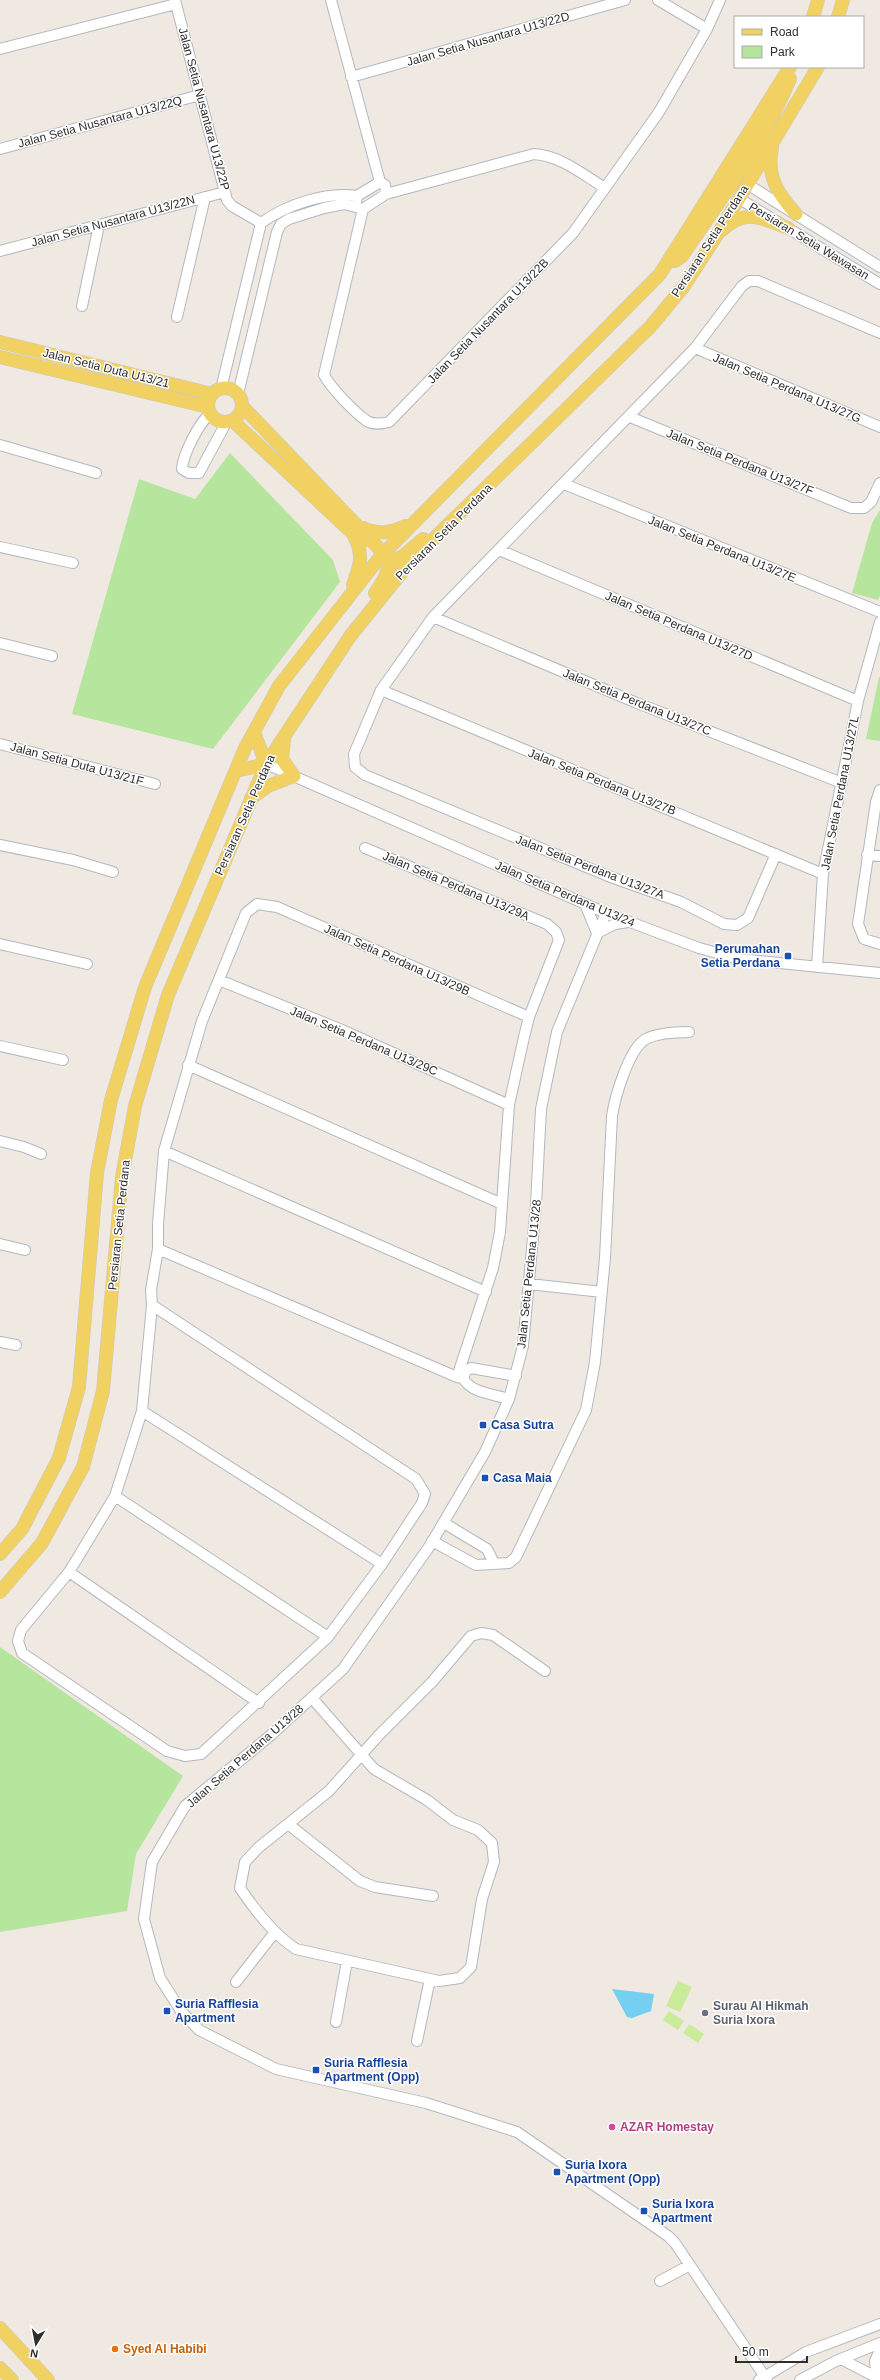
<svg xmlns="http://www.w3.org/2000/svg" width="880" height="2380" font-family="Helvetica,sans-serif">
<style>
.green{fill:#b6e59e}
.pitch{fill:#c9ec9a}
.water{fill:#75cff0}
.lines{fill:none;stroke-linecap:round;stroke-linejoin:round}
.minor-casing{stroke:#b4b7c1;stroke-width:12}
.major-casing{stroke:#c9c9c9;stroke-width:14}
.minor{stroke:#fff;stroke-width:10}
.major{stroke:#f2d163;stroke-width:13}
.transit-dot{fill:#1a4fb4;stroke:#fff;stroke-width:1.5}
.worship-dot{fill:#6b7280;stroke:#fff;stroke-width:1.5}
.hotel-dot{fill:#d1479c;stroke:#fff;stroke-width:1.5}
.food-dot{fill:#e8710a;stroke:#fff;stroke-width:1.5}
.labels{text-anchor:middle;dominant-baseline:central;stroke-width:3;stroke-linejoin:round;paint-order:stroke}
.street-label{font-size:12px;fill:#2e2e2e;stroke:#fff}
.transit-label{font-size:12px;font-weight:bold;fill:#164399;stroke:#fff;text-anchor:start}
.worship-label{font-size:12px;font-weight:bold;fill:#5b616d;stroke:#fff;text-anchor:start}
.hotel-label{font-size:12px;font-weight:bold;fill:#b23c85;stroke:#fff;text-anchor:start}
.food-label{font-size:12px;font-weight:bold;fill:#c56008;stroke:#fff;text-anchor:start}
</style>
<rect width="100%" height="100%" fill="#efe9e1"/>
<!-- green -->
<path class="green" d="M230 453 333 560 340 582 213 749 72 714 139 479 195 499Z
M880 510V595L878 600 852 593 872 523Z
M879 677H880V741L866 739Z
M0 1647 183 1776 136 1854 127 1911 0 1932Z"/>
<!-- pitch -->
<path class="pitch" d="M678 1981 692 1987 680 2012 666 2006Z
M669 2011 684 2021 678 2030 663 2020Z
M689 2024 704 2034 698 2043 683 2033Z"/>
<!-- water -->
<path class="water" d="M612 1989 654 1994 651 2011 632 2018 627 2017Z"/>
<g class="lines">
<!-- minor casing -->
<g class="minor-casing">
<path id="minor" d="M175 0 227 200 232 206 261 223
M331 0 380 182 385 185 386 194
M658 0 707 29
M0 49 176 4
M351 77 625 0
M0 149 200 95
M747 184 880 267
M738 198 880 284
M356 202 357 196 380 182
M363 209 324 375C331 388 355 413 367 421 374 425 381 424 389 422L573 233 659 112 707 29 720 0
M0 251 225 192
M82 306 99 225
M177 317 205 197
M695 348 880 427
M221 389 261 223C286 205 326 191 357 196
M238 394 277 232 281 224 289 219 324 208 344 204 363 209 386 194 534 154C561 156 582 174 605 188
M210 414C199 423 183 454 182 469L189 473H199L226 423
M630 417 851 508H864L871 502 880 483
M0 445 96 473
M564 484 880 612
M0 547 73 563
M499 550 858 701
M433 617 637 703 842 783
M0 643 52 656
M381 690 823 874
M0 744 155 784
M266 764 606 913 699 948 739 959 880 973
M880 790 876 802 858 924 864 939 880 944
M0 845 73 860 113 872
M365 848 547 924 556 932 559 940 529 1017 524 1037 509 1105 500 1232 493 1268 457 1377 463 1378C471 1393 493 1394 509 1399
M776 854 748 918 737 925 724 924 681 902 608 876 365 775 355 767 354 754 381 690 433 617 695 348 742 286 749 281H758L880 333
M867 855 880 856
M585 904 597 933
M606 913 557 1032 541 1109 536 1204 523 1346 509 1399 485 1452 429 1547 343 1669 271 1735 185 1806 152 1862 144 1919 160 1978 181 2011 199 2030 276 2069 426 2103 517 2132 668 2236 675 2243 767 2380
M597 933 615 924 628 922
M0 944 87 964
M817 967 823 874 858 701 880 622
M219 980 342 1030 509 1105
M0 1046 63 1060
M188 1065 502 1204
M0 1141 24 1147 41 1154
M164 1151 486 1292
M0 1244 25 1250
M158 1249 457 1377
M529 1284 602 1292
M152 1305 416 1479 425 1494 422 1503 382 1564 328 1637 201 1754 185 1756 167 1751 22 1653 18 1641 21 1630 69 1572 115 1496 142 1411 152 1305 151 1290 158 1249V1224L164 1151 202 1021 246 913 257 904 277 907 529 1017
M0 1342 16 1345
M463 1378 466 1371 471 1368 516 1376
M142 1411 382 1564
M115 1496 328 1637
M444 1523 487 1549 494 1563
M432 1541 476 1565 509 1563 516 1557 586 1410 595 1362 605 1258 612 1116C615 1097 629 1048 646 1039 658 1033 676 1032 689 1032
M69 1572 259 1703
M312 1698 374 1769 427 1800 453 1820 478 1830 492 1843 494 1862 482 1899 471 1967 460 1978 439 1981 296 1949C273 1934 255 1910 240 1888L245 1862 258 1848 329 1791 379 1735 432 1682 471 1636 481 1633 493 1635 545 1671
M288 1824 360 1881 375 1887 433 1896
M236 1982 275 1932
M336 2022 347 1961
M417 2041 430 1979
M660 2281 690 2265
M841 2359 876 2377
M759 2380 806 2352 880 2324
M800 2380 836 2361 880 2343
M877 2380 875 2361 880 2350"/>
</g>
<!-- major casing -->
<g class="major-casing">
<path id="major" d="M813 17 818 0
M838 17 843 0
M772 148C766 176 778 194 796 214
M722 230C747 208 760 218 788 228
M675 261 682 256C721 199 763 143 790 79
M0 342 212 394
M0 357 208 407
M208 405a17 17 0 1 1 34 0a17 17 0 1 1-34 0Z
M243 407 389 559
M233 421 362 542
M363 528C379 535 390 533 406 526
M353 585C360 565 364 555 354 536
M375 593 383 581 391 562 403 556 423 539
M254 732 266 764
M236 771 266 764
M251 798 268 786 294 776 282 759 284 739
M0 1554 22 1529 59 1458 79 1387 97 1173 111 1100 145 987 245 748 279 686 380 557 660 274 790 67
M0 1592 42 1543 83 1467 103 1391 122 1177 135 1106 168 995 266 764 351 635 410 562 651 326 684 286 717 235 818 67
M0 2328 48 2380
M0 2368 12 2380"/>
</g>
<!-- minor -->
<use href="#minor" class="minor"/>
<!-- major -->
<use href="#major" class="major"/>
</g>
<!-- markers -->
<g class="transit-dot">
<rect x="784" y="952" width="8" height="8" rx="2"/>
<rect x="479" y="1421" width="8" height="8" rx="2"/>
<rect x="481" y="1474" width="8" height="8" rx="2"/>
<rect x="163" y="2007" width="8" height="8" rx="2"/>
<rect x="312" y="2066" width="8" height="8" rx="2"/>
<rect x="553" y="2168" width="8" height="8" rx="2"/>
<rect x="640" y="2207" width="8" height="8" rx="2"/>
</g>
<circle class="worship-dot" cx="705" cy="2013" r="4"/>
<circle class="hotel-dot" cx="612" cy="2127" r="4"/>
<circle class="food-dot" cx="115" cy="2349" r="4"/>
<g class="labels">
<!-- street labels -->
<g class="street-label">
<text transform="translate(488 39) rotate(-16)">Jalan Setia Nusantara U13/22D</text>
<text transform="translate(204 109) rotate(75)">Jalan Setia Nusantara U13/22P</text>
<text transform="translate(100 122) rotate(-15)">Jalan Setia Nusantara U13/22Q</text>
<text transform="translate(113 221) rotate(-15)">Jalan Setia Nusantara U13/22N</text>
<text transform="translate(710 241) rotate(-57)">Persiaran Setia Perdana</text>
<text transform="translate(809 241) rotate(31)">Persiaran Setia Wawasan</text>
<text transform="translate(488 321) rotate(-46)">Jalan Setia Nusantara U13/22B</text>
<text transform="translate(106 368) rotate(14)">Jalan Setia Duta U13/21</text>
<text transform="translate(787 388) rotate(23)">Jalan Setia Perdana U13/27G</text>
<text transform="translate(740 462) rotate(22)">Jalan Setia Perdana U13/27F</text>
<text transform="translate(444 532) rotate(-45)">Persiaran Setia Perdana</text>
<text transform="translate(722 549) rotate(22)">Jalan Setia Perdana U13/27E</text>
<text transform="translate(679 626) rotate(23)">Jalan Setia Perdana U13/27D</text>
<text transform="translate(637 702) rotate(22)">Jalan Setia Perdana U13/27C</text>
<text transform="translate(77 764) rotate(15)">Jalan Setia Duta U13/21F</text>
<text transform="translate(602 782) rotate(22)">Jalan Setia Perdana U13/27B</text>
<text transform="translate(840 793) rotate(-79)">Jalan Setia Perdana U13/27L</text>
<text transform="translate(245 815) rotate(-66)">Persiaran Setia Perdana</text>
<text transform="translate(590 867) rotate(21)">Jalan Setia Perdana U13/27A</text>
<text transform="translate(456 886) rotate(23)">Jalan Setia Perdana U13/29A</text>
<text transform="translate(565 894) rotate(23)">Jalan Setia Perdana U13/24</text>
<text transform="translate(397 960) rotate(24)">Jalan Setia Perdana U13/29B</text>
<text transform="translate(364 1041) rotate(23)">Jalan Setia Perdana U13/29C</text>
<text transform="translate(119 1225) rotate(-84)">Persiaran Setia Perdana</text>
<text transform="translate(529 1274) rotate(-84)">Jalan Setia Perdana U13/28</text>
<text transform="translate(245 1756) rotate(-41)">Jalan Setia Perdana U13/28</text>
</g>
<!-- transit labels -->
<g class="transit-label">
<text x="780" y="949" text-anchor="end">Perumahan<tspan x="780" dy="14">Setia Perdana</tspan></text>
<text x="491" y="1425">Casa Sutra</text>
<text x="493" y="1478">Casa Maia</text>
<text x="175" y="2004">Suria Rafflesia<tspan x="175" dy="14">Apartment</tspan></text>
<text x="324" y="2063">Suria Rafflesia<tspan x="324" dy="14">Apartment (Opp)</tspan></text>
<text x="565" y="2165">Suria Ixora<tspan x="565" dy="14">Apartment (Opp)</tspan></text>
<text x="652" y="2204">Suria Ixora<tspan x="652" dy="14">Apartment</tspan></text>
</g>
<!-- worship labels -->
<g class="worship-label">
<text x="713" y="2006">Surau Al Hikmah<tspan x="713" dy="14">Suria Ixora</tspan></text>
</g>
<!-- hotel labels -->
<g class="hotel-label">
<text x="620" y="2127">AZAR Homestay</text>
</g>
<!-- food labels -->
<g class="food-label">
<text x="123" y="2349">Syed Al Habibi</text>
</g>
</g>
<!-- legend -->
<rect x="734" y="16" width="130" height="52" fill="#ffffff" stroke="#ababab"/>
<rect x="742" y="29" width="20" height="6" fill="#f2d163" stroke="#ababab"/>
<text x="770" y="36" font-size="12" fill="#2e2e2e">Road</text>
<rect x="742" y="46" width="20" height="12" fill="#b6e59e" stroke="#ababab"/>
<text x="770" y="56" font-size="12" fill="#2e2e2e">Park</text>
<!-- north arrow -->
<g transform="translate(36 2344) rotate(190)" stroke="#ffffff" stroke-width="3" paint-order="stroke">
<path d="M0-3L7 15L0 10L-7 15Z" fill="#2e2e2e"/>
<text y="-6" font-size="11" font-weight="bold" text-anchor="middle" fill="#2e2e2e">N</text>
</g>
<!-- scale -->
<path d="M736 2356v6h71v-6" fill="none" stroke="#2e2e2e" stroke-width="2"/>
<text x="742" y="2356" font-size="12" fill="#2e2e2e" stroke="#ffffff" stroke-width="3" paint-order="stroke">50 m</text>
</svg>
